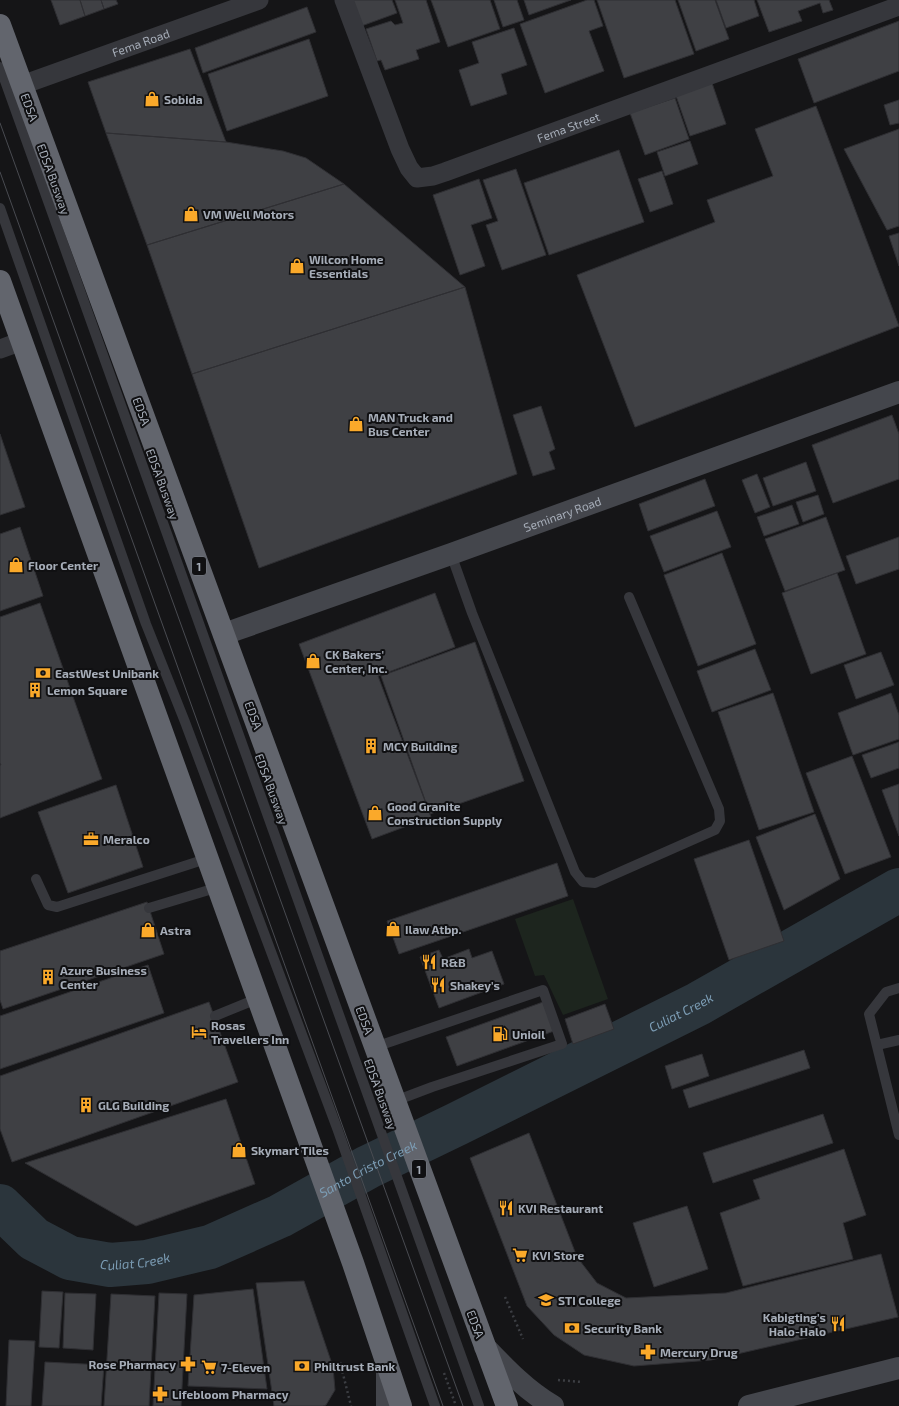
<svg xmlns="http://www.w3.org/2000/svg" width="899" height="1406" font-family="'Exo 2',sans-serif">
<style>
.green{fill:#1d251e}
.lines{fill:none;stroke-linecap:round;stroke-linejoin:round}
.river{stroke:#2b353c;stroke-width:44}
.building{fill:#3f4044;stroke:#2f2f33}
.path{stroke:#3c3e43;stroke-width:2.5;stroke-dasharray:2 3;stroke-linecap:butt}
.lane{stroke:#36373c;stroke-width:10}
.street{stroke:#36373c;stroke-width:19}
.secondary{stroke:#44464c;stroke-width:22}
.highway{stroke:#62656d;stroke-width:22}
.tram{stroke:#494b51;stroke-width:1}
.labels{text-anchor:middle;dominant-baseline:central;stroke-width:4;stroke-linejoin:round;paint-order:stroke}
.shield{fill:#101012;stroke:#797e86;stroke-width:1}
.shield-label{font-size:11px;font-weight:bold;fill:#a6adb8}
.street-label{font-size:12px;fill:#a6adb8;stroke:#101012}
.poi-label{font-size:12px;font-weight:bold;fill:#a6adb8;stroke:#101012;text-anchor:start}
.water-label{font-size:13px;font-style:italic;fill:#7c9db5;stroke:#101012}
</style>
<rect width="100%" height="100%" fill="#151517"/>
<!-- green -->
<path class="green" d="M573 899 608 999 563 1015 544 975 535 976 515 919Z"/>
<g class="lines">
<!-- river -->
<path class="river" id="s1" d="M0 1206 34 1239 70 1258 110 1265 147 1262 210 1247 280 1216 368 1167 457 1124 698 1004 899 890"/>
</g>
<!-- building -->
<path class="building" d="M51 0H80L85 16 60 25Z
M80 0H101L104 9 85 16Z
M101 0H116L118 4 104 9Z
M345 0H392L397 13 356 28Z
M395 0H426L440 42 416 50 419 59 385 70 381 60 377 61 366 29 391 21 395 25 403 23Z
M431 0H490L500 29 448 47Z
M494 0H517L524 20 503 27Z
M524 0H571L529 15Z
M587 0H594L603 26 589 31 604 71 545 93 520 24Z
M597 0H675L694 54 624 78Z
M678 0H715L729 39 696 51Z
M716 0H754L759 16 726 28Z
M757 0H829L833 10 823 13 820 3 798 11 802 21 769 32Z
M307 7 316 32 203 73 195 48Z
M899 21V71L814 103 798 59Z
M514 28 527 65 501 74 507 94 471 106 459 70 479 63 472 42Z
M309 39 328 96 227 131 208 74Z
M190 49 226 142 106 133 88 82Z
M712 83 726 124 690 136 676 96Z
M675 98 689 139 645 155 630 113Z
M899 100V123L890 125 884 105Z
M816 106 899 326 635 427 577 275 715 222 707 200 773 176 755 129Z
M899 129V226L887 230 844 149Z
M106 133 226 142 283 151 306 158 344 184 147 245Z
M690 141 698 164 665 176 657 152Z
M619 150 644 222 549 255 524 183Z
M516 169 546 255 502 270 486 225 498 221 483 180Z
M662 171 673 204 650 212 638 179Z
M479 179 492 218 471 225 485 266 460 275 433 195Z
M344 184 465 287 192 374 147 245Z
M899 233V266L889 236Z
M465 287 517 474 259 568 192 374Z
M541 406 555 449 549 452 555 469 533 476 513 415Z
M892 415 899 434V479L833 503 812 445Z
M0 434 25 507 0 515Z
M806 462 816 491 773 506 763 478Z
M757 474 770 507 755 513 742 480Z
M705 479 715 506 648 531 639 504Z
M818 495 824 514 803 522 796 502Z
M792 505 799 524 764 536 757 517Z
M717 511 731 547 664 572 650 536Z
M826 517 845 570 785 591 765 539Z
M20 527 43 596 0 611V534Z
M899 537V569L856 584 846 556Z
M722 553 756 644 698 666 664 575Z
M837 573 866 654 811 674 782 593Z
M435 593 455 647 378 676 431 817 372 839 299 644Z
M40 603 102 779 0 818V765H1L0 763V617Z
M475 642 524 781 430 814 381 676Z
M755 649 771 690 712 712 697 671Z
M881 652 894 685 856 699 844 665Z
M773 693 814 812 759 830 718 712Z
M891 693 899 715V739L853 755 838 713Z
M899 742V768L871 778 862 755Z
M852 756 891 857 845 874 806 773Z
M899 784V836L882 790Z
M116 785 143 867 68 893 38 812Z
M815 814 840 879 784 910 756 837Z
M749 840 784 941 729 960 694 859Z
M557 863 568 896 399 954 387 921Z
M147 902 164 954 3 1009 0 1000V951Z
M469 949 472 958 492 951 504 984 439 1008 420 957 439 950 443 959Z
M148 965 164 1013 0 1069V1016Z
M209 1002 238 1082 12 1162 0 1129V1076Z
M543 1002 554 1031 457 1066 446 1037Z
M605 1004 614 1029 573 1044 565 1019Z
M804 1050 810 1068 689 1108 683 1090Z
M702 1054 709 1076 672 1089 665 1066Z
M226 1099 255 1184 136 1226 25 1163Z
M823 1114 833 1143 713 1183 703 1153Z
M529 1133 577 1257 597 1283 626 1298 726 1293 881 1254 898 1317 711 1360 634 1366 584 1355 554 1335 527 1306 470 1158Z
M844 1149 866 1215 843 1223 853 1259 743 1286 720 1213 760 1199 753 1180Z
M687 1206 708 1269 654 1287 633 1223Z
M304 1281 333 1367 335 1390 326 1405 323 1406H274L256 1283Z
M253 1289 267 1389 188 1386 194 1295Z
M42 1291 63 1292 59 1348 39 1347Z
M65 1293 96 1294 93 1350 63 1348Z
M159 1293 187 1294 181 1406H153Z
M111 1294 155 1296 149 1406H104Z
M9 1340 35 1341 31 1406H6Z
M45 1362 104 1365 101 1406H42Z"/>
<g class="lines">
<!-- path -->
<path class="path" d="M505 1297 523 1339
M340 1362 351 1406
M444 1373 456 1406
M558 1380 582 1382"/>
<!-- lane -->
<path class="lane" d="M0 67 479 1406
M0 208 146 624 185 722 337 1128 435 1406
M451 554 472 613 575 872 583 882 595 883 715 830 720 821 719 809 629 597
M36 879 48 905 57 907 209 858
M149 908 219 887
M899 988 886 992 869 1014 899 1135
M215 1016 259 998
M877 1045 899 1040
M375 1047 543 990 562 1044 432 1087 395 1101"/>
<!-- street -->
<g class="street">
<path id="s2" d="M344 0 400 149 409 168 417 178 433 176 445 172 899 6"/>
<path id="s3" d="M22 85 259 0"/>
<path d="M0 349 22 341"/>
</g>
<!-- secondary -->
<g class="secondary">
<path id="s4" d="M224 634 451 554 899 392"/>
<path d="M485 1347C506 1369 527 1391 553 1406"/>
<path d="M387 1371V1406"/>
<path d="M749 1406 899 1368"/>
</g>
<!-- highway -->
<path class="highway" d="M0 25 507 1406
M0 281 353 1263 401 1406"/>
<!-- tram -->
<path class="tram" d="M0 123 463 1406
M0 172 443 1406"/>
</g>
<!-- icons -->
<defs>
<g id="shop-bare" transform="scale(1.2)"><path d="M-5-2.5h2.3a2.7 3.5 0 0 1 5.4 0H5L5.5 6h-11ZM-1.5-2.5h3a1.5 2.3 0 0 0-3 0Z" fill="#faa92a" stroke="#101012" stroke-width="2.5" paint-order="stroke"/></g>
<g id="bank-bare" transform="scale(1.2)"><path d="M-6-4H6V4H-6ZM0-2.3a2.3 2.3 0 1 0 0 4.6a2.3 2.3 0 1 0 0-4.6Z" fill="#faa92a" stroke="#101012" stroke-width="2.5" paint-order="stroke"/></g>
<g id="building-bare" transform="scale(1.2)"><path d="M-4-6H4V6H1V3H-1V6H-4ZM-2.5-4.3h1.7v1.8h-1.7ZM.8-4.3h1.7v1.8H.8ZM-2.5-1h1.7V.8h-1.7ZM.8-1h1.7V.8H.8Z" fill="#faa92a" stroke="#101012" stroke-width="2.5" paint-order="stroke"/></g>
<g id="office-bare" transform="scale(1.2)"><path d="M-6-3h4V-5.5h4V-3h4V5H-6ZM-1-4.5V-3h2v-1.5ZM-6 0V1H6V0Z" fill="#faa92a" stroke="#101012" stroke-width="2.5" paint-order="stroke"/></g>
<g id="restaurant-bare" transform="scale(1.2)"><path d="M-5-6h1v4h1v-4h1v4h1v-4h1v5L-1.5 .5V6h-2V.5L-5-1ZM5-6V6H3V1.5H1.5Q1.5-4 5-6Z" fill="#faa92a" stroke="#101012" stroke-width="2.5" paint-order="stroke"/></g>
<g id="hotel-bare" transform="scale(1.2)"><path d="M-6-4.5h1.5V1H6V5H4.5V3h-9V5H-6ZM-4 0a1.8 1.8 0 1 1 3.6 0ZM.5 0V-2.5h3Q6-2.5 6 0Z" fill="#faa92a" stroke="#101012" stroke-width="2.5" paint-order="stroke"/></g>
<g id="fuel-bare" transform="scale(1.2)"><path d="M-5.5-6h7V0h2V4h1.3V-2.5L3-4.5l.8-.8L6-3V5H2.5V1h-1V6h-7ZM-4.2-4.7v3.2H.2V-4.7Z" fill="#faa92a" stroke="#101012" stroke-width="2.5" paint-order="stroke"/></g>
<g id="supermarket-bare" transform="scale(1.2)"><path d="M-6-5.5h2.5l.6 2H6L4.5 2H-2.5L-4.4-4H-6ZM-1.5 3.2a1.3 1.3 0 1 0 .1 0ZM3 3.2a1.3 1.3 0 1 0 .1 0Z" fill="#faa92a" stroke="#101012" stroke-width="2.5" paint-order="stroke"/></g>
<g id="university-bare" transform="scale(1.2)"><path d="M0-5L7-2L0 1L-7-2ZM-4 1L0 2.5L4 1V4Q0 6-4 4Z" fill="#faa92a" stroke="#101012" stroke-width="2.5" paint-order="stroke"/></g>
<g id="pharmacy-bare" transform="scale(1.2)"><path d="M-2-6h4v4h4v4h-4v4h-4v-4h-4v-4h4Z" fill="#faa92a" stroke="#101012" stroke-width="2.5" paint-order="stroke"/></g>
</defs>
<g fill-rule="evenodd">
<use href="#shop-bare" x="152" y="99"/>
<use href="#shop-bare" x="191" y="214"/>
<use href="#shop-bare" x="297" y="266"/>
<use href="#shop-bare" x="356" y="424"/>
<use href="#shop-bare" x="16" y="565"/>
<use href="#shop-bare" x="313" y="661"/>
<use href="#bank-bare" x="43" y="673"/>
<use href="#building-bare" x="35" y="690"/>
<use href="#building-bare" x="371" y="746"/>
<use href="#shop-bare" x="375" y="813"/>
<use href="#office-bare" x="91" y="839"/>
<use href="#shop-bare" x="393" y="929"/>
<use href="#shop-bare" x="148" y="930"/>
<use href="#restaurant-bare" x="429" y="962"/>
<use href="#building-bare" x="48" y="977"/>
<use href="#restaurant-bare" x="438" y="985"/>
<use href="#hotel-bare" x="199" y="1032"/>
<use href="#fuel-bare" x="500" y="1034"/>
<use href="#building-bare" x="86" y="1105"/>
<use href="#shop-bare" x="239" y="1150"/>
<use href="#restaurant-bare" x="506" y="1208"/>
<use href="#supermarket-bare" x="520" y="1255"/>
<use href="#university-bare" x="546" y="1300"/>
<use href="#restaurant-bare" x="838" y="1324"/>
<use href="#bank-bare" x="572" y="1328"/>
<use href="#pharmacy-bare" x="648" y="1352"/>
<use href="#pharmacy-bare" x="188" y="1364"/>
<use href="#bank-bare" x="302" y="1366"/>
<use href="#supermarket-bare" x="209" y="1367"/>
<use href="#pharmacy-bare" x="160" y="1394"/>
</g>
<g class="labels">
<!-- shield labels -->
<g class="shield">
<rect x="192" y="557" width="14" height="18" rx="3"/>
<rect x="412" y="1160" width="14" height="18" rx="3"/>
</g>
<g class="shield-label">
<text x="199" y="566">1</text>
<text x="419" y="1169">1</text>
</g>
<!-- street labels -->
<g class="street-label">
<text stroke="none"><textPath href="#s3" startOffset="126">Fema Road</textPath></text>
<text transform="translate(30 107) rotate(70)">EDSA</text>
<text stroke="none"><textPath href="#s2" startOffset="353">Fema Street</textPath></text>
<text transform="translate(54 179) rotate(70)">EDSA Busway</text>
<text transform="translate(142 411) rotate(70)">EDSA</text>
<text transform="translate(163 484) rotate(70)">EDSA Busway</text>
<text stroke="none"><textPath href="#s4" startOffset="359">Seminary Road</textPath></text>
<text transform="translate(254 715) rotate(70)">EDSA</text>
<text transform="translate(272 789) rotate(70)">EDSA Busway</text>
<text transform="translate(365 1020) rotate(70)">EDSA</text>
<text transform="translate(381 1094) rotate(70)">EDSA Busway</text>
<text transform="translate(476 1324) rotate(69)">EDSA</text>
</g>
<!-- poi labels -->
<g class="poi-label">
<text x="164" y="99">Sobida</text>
<text x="203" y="214">VM Well Motors</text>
<text x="309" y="259">Wilcon Home<tspan x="309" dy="14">Essentials</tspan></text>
<text x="368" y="417">MAN Truck and<tspan x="368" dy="14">Bus Center</tspan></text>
<text x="28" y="565">Floor Center</text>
<text x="325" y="654">CK Bakers'<tspan x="325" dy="14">Center, Inc.</tspan></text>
<text x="55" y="673">EastWest Unibank</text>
<text x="47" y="690">Lemon Square</text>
<text x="383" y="746">MCY Building</text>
<text x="387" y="806">Good Granite<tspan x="387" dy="14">Construction Supply</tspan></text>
<text x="103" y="839">Meralco</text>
<text x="405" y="929">Ilaw Atbp.</text>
<text x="160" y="930">Astra</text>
<text x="441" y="962">R&amp;B</text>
<text x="60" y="970">Azure Business<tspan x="60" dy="14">Center</tspan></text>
<text x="450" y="985">Shakey's</text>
<text x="211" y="1025">Rosas<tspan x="211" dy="14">Travellers Inn</tspan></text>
<text x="512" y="1034">Unioil</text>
<text x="98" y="1105">GLG Building</text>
<text x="251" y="1150">Skymart Tiles</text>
<text x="518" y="1208">KVI Restaurant</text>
<text x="532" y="1255">KVI Store</text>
<text x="558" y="1300">STI College</text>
<text x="826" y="1317" text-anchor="end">Kabigting's<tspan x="826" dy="14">Halo-Halo</tspan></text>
<text x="584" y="1328">Security Bank</text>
<text x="660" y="1352">Mercury Drug</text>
<text x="176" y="1364" text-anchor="end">Rose Pharmacy</text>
<text x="314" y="1366">Philtrust Bank</text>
<text x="221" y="1367">7-Eleven</text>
<text x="172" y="1394">Lifebloom Pharmacy</text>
</g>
<!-- water labels -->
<g class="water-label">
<text stroke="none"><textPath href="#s1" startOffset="757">Culiat Creek</textPath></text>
<text stroke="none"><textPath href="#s1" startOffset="407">Santo Cristo Creek</textPath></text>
<text stroke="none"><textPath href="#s1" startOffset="154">Culiat Creek</textPath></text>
</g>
</g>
</svg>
